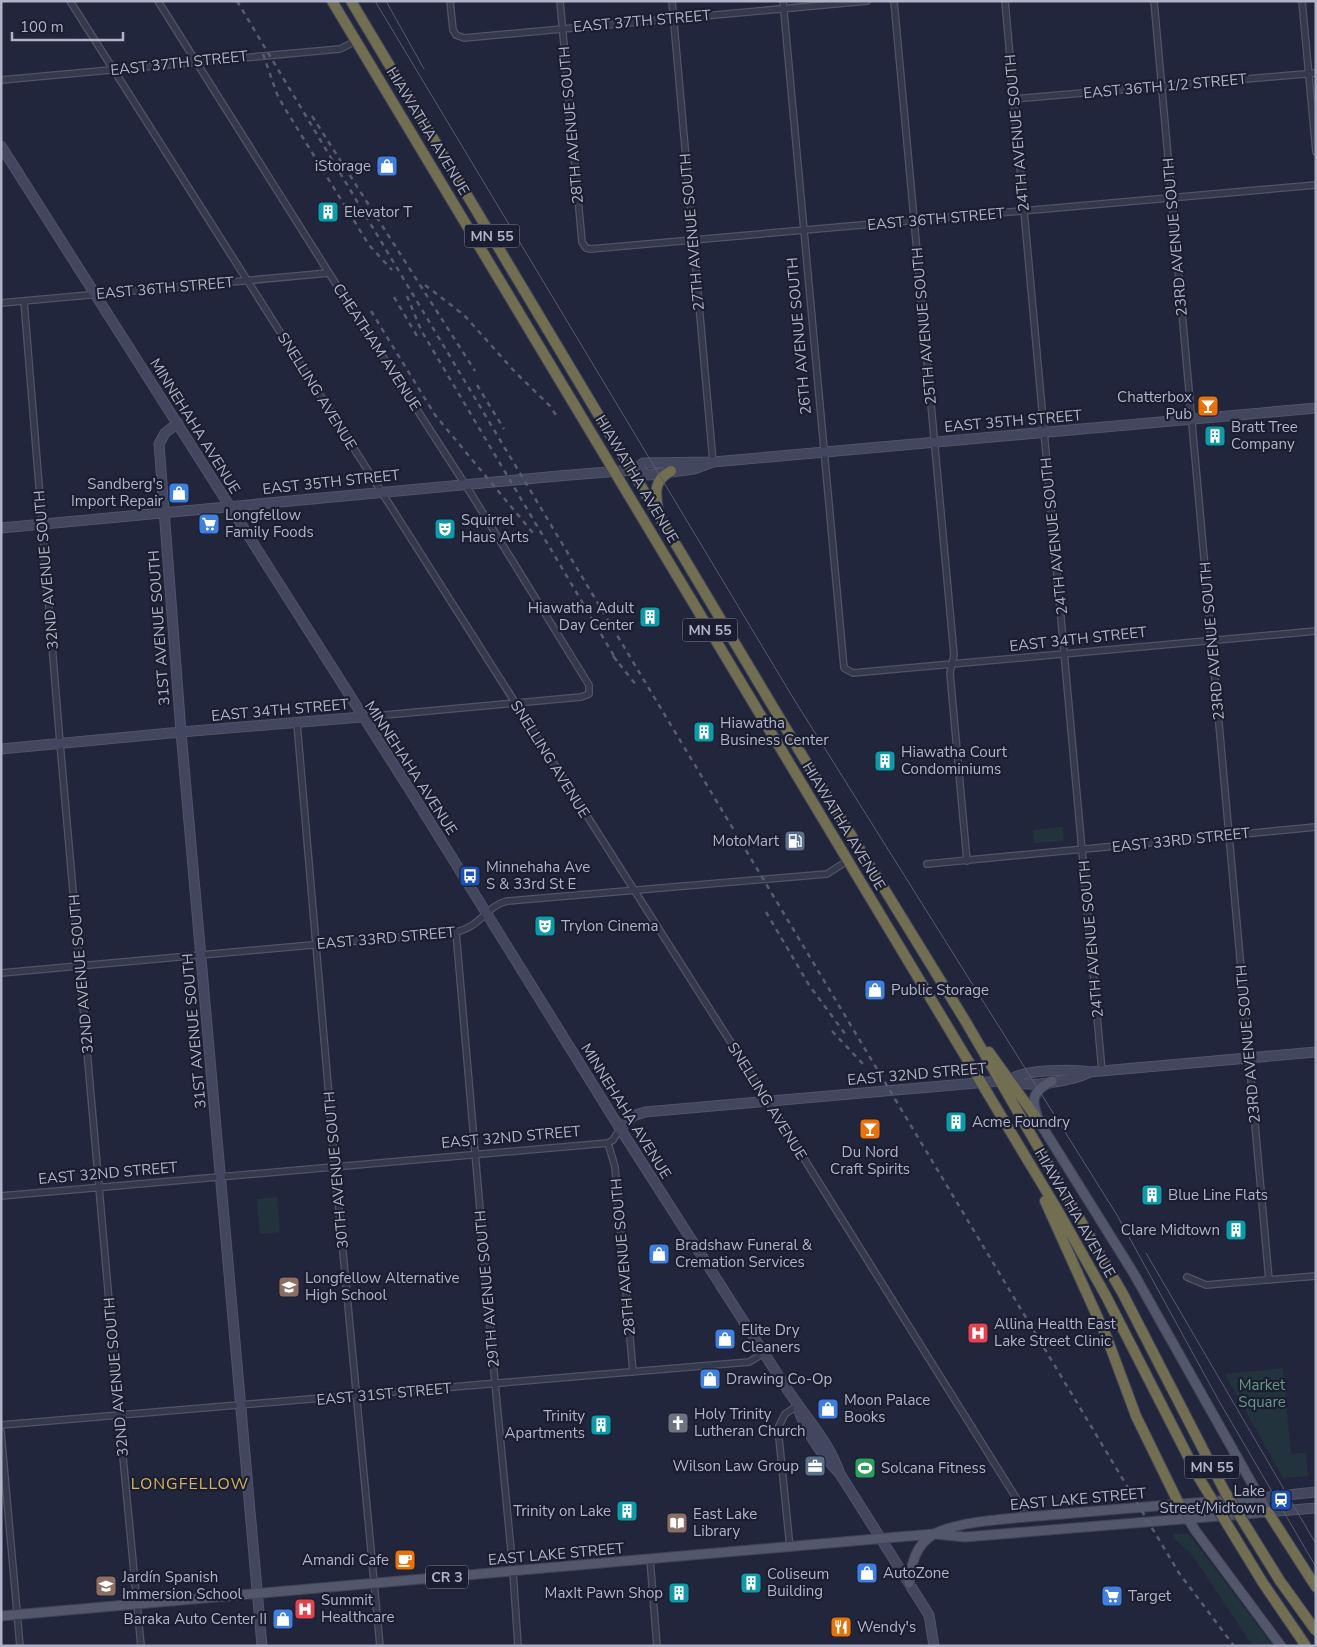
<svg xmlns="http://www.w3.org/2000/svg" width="1317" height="1647" font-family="'Nunito Sans',sans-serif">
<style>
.green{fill:#23333d}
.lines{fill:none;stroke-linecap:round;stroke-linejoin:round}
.street-casing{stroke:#515467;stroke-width:8}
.secondary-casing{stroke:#515467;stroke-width:11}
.primary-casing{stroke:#3f4255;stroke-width:11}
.highway-casing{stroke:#3e4154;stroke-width:12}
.street{stroke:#35394c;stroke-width:5.5}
.secondary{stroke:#43465f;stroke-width:9}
.primary{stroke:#53576c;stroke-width:9}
.highway{stroke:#726e52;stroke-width:10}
.tram{stroke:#575b73;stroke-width:1}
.rail{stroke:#575b73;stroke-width:2.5;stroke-dasharray:5 5;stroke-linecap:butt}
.highway-bridge-casing{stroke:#3e4154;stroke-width:12;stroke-linecap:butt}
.highway-bridge{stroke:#726e52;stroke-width:10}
.labels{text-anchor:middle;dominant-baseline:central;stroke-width:4.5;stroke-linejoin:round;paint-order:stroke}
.shield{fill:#1b1e31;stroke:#84879b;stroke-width:1}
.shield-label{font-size:14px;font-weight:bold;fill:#b1b4c8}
.street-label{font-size:15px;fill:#b1b4c8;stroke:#1b1e31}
.poi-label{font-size:15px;fill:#b1b4c8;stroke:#1b1e31;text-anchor:start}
.park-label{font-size:15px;fill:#679a80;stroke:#1b1e31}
.neighbourhood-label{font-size:16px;letter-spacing:1px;fill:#d8b25c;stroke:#1b1e31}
</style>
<rect width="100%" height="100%" fill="#22263c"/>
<!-- green -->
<path class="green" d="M1063 827 1064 841 1034 843 1033 830Z
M277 1197 280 1232 260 1234 257 1199Z
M1283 1368 1291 1454 1306 1453 1308 1476 1283 1478 1225 1374Z
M1173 1534H1189L1273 1646H1253L1191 1553 1173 1538Z"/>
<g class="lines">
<!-- street casing -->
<g class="street-casing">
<path id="street" d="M70 1 768 1101 1028 1517
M158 1 329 273 470 492 589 685V694L581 697 363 717
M450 1 453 30 456 35 464 38 867 1
M560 1 582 242 586 248 590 249 1316 185
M672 1 713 462
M783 1 844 668 853 673 1316 631
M894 1 954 655 950 673 967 861
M1005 1 1102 1071
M1154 1 1269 1280
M1302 1 1316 152
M1 80 340 49 356 41
M1014 99 1316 73
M24 301 60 743 119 1415 141 1646
M1 303 329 273
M297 723 335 1167 380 1646
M927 864 1316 827
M456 932 495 1383 513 1571 518 1646
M1 973 456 932C482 926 485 907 507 901L827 874 847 861
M608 1143 615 1167 633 1372
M1 1196 608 1143 613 1140 620 1129
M1187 1277 1206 1285 1316 1276
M1 1425 749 1362 764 1353
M1 1432 20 1646
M790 1548 778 1428 785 1414 797 1406
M650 1559 657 1646"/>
</g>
<!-- secondary casing -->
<g class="secondary-casing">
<path id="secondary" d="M1 146 415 798 616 1122 787 1389C806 1418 829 1441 840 1474
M178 423 165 433 159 444 181 732 262 1646
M633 470 643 463 713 462 1316 408
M1 528 558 476 633 470 649 475 694 469 713 462
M1 749 181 732 362 717
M1011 1080C1026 1090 1074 1080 1090 1072
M620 1129 633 1116 645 1112 1011 1080C1021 1069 1075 1069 1090 1072L1316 1052
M798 1408C806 1433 822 1455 840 1474L929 1615 934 1646
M1259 1498 1316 1492
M1268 1512 1316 1508"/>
</g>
<!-- primary casing -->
<g class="primary-casing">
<path id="primary" d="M1179 1504 1195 1530 1281 1646
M909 1583C912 1563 915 1545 934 1534 961 1520 1019 1518 1050 1515 1120 1509 1189 1503 1259 1498
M1 1616 898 1537 934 1534 965 1537 1268 1512 1134 1274 1040 1123C1031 1102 1030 1092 1052 1081"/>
</g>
<!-- highway casing -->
<g class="highway-casing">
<path id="highway" d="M332 1 1057 1209 1106 1296
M351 1 797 747 966 1022 1123 1294
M658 509C655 492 654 480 671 471
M989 1052 1040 1123
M1045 1201 1107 1338 1136 1416 1179 1504
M1268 1512 1316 1587"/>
</g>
<!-- street -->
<use href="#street" class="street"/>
<!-- secondary -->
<use href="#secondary" class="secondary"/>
<!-- primary -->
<use href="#primary" class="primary"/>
<!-- highway -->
<use href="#highway" class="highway"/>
<!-- tram -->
<path class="tram" d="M375 1 792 696 1117 1215 1219 1401 1316 1567
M386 1 424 69
M1146 1253 1316 1544"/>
<!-- rail -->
<path class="rail" d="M237 1 1179 1573 1234 1646
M263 54 277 94 284 107 369 245 392 270
M312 116 475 371
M425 285 464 315 515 372 550 406 556 415
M407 296 421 330 617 661
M394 297 417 336
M371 311 435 415 533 533
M477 385 504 429
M613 656 637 686
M766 912 809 985 846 1035
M832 1031 864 1065"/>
<!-- highway-bridge casing -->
<g class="highway-bridge-casing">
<path id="highway-bridge" d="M1123 1294 1225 1492 1280 1581 1316 1631
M1106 1296 1199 1478 1263 1583 1306 1646"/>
</g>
<!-- highway-bridge -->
<use href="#highway-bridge" class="highway-bridge"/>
</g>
<!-- icons -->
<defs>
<g id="shop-square" transform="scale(1.125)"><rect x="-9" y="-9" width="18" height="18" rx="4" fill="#3f7fe0" stroke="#1b1e31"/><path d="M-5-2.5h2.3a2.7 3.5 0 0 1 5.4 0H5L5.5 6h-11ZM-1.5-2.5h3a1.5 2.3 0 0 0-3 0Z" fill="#fff"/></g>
<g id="building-square" transform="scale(1.125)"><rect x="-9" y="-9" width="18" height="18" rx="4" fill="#0f9aa8" stroke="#1b1e31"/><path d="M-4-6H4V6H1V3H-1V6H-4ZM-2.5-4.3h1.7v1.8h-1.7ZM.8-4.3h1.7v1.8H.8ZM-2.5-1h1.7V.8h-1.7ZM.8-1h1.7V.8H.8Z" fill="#fff"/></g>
<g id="bar-square" transform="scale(1.125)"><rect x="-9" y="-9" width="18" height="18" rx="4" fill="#e8710a" stroke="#1b1e31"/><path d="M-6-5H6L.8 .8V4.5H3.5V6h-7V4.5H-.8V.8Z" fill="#fff"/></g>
<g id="supermarket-square" transform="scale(1.125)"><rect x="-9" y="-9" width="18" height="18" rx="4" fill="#3f7fe0" stroke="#1b1e31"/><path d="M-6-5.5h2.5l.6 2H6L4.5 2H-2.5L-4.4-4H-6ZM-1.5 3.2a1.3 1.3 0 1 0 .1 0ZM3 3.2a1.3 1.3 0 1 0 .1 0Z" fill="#fff"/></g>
<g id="theatre-square" transform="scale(1.125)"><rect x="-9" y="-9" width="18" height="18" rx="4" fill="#0f9aa8" stroke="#1b1e31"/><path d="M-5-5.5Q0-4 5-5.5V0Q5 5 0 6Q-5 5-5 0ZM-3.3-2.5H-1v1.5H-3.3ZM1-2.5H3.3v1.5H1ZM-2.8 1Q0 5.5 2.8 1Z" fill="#fff"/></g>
<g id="fuel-square" transform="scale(1.125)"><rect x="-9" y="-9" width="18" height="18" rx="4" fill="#5c6f8a" stroke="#1b1e31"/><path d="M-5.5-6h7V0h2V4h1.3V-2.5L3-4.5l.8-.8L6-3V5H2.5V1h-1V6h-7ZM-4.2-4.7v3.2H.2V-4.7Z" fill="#fff"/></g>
<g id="bus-square" transform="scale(1.125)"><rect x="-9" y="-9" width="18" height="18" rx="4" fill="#1a4fb4" stroke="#1b1e31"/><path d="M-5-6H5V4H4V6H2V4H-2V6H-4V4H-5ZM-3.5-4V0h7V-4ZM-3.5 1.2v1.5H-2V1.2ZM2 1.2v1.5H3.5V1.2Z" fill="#fff"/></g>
<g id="school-square" transform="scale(1.125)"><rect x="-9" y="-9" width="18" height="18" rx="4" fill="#8d6e63" stroke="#1b1e31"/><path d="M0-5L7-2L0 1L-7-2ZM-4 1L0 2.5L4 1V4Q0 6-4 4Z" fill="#fff"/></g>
<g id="hospital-square" transform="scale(1.125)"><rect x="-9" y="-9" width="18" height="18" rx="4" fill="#e0444e" stroke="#1b1e31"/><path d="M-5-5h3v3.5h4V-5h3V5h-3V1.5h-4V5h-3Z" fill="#fff"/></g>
<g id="church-square" transform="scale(1.125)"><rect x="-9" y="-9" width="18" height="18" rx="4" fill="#6b7280" stroke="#1b1e31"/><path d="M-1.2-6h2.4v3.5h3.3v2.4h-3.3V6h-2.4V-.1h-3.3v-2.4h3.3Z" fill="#fff"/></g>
<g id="office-square" transform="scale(1.125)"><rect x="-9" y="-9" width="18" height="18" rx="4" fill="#5c6f8a" stroke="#1b1e31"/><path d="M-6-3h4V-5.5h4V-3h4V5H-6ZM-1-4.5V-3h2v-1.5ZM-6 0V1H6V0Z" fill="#fff"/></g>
<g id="stadium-square" transform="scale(1.125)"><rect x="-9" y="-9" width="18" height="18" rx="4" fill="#2e9e5b" stroke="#1b1e31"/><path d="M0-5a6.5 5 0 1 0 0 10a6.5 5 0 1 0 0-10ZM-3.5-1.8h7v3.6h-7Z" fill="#fff"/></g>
<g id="station-square" transform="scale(1.125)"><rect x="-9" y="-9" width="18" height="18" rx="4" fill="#1a4fb4" stroke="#1b1e31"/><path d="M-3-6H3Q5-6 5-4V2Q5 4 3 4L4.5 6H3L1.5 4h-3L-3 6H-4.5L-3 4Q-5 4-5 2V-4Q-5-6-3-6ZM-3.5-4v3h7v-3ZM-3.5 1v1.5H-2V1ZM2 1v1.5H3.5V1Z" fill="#fff"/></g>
<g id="library-square" transform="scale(1.125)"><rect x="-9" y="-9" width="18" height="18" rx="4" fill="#8d6e63" stroke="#1b1e31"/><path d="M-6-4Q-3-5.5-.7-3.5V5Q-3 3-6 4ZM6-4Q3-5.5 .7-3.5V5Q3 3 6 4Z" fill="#fff"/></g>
<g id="cafe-square" transform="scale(1.125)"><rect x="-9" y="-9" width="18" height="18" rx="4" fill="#e8710a" stroke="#1b1e31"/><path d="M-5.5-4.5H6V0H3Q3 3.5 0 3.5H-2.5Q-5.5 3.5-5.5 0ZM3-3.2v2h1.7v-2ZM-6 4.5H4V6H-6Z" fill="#fff"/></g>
<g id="restaurant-square" transform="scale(1.125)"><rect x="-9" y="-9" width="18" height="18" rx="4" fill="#e8710a" stroke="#1b1e31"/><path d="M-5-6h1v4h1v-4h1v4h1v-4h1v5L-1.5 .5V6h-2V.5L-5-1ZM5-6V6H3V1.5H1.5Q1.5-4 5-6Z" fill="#fff"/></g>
</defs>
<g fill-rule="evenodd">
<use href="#shop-square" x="387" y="166"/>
<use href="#building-square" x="328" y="212"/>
<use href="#bar-square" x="1208" y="406"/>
<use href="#building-square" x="1215" y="436"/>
<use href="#shop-square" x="179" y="493"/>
<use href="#supermarket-square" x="209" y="524"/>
<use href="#theatre-square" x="445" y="529"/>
<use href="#building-square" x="650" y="617"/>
<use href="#building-square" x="704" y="732"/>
<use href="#building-square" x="885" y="761"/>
<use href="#fuel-square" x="795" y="841"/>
<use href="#bus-square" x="470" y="876"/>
<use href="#theatre-square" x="545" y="926"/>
<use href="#shop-square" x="875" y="990"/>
<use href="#building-square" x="956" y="1122"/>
<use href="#bar-square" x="870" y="1129"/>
<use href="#building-square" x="1152" y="1195"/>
<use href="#building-square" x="1236" y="1230"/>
<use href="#shop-square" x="659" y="1254"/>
<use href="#school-square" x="289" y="1287"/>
<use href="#hospital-square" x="978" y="1333"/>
<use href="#shop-square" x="725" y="1339"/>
<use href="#shop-square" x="710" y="1379"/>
<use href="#shop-square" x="828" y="1409"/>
<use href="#church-square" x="678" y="1423"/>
<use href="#building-square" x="601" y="1425"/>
<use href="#office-square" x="815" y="1466"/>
<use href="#stadium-square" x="865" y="1468"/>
<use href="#station-square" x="1281" y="1500"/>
<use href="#building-square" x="627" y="1511"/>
<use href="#library-square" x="677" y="1523"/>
<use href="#cafe-square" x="405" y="1560"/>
<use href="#shop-square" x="867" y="1573"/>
<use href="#building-square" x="751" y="1583"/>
<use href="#school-square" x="106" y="1586"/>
<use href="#building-square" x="679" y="1593"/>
<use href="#supermarket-square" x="1112" y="1596"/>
<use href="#hospital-square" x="305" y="1609"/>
<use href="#shop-square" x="283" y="1619"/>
<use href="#restaurant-square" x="841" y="1627"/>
</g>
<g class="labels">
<!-- shield labels -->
<g class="shield">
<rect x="464.5" y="224.5" width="55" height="23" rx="4"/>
<rect x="682.5" y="618.5" width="55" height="23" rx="4"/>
<rect x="1184.5" y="1455.5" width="55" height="23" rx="4"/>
<rect x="426" y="1565.5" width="42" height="23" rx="4"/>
</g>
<g class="shield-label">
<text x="492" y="236">MN 55</text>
<text x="710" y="630">MN 55</text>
<text x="1212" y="1467">MN 55</text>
<text x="447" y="1577">CR 3</text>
</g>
<!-- street labels -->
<g class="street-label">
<text transform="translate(642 21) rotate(-5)">EAST 37TH STREET</text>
<text transform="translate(179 63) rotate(-6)">EAST 37TH STREET</text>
<text transform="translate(1165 86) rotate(-5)">EAST 36TH 1/2 STREET</text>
<text transform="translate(571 125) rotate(-95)">28TH AVENUE SOUTH</text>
<text transform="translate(428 131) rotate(59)">HIAWATHA AVENUE</text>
<text transform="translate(1017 133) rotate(-95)">24TH AVENUE SOUTH</text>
<text transform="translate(936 219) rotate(-5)">EAST 36TH STREET</text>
<text transform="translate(692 232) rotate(-95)">27TH AVENUE SOUTH</text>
<text transform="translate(1175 237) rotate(-95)">23RD AVENUE SOUTH</text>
<text transform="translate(165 288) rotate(-5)">EAST 36TH STREET</text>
<text transform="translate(924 326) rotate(-95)">25TH AVENUE SOUTH</text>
<text transform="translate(799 336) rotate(-95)">26TH AVENUE SOUTH</text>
<text transform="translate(377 347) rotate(57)">CHEATHAM AVENUE</text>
<text transform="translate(317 391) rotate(58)">SNELLING AVENUE</text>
<text transform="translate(1013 421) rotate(-5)">EAST 35TH STREET</text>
<text transform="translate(195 426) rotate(58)">MINNEHAHA AVENUE</text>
<text transform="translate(637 479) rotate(59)">HIAWATHA AVENUE</text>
<text transform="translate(331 482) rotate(-6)">EAST 35TH STREET</text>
<text transform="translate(1054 536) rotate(-96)">24TH AVENUE SOUTH</text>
<text transform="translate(46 570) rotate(-95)">32ND AVENUE SOUTH</text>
<text transform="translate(159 628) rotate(-94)">31ST AVENUE SOUTH</text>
<text transform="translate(1078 639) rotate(-6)">EAST 34TH STREET</text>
<text transform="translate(1212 641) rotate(-95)">23RD AVENUE SOUTH</text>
<text transform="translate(280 710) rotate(-5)">EAST 34TH STREET</text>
<text transform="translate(550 759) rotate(58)">SNELLING AVENUE</text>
<text transform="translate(411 768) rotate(57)">MINNEHAHA AVENUE</text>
<text transform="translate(844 826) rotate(59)">HIAWATHA AVENUE</text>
<text transform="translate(1181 840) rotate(-6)">EAST 33RD STREET</text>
<text transform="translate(386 938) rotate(-5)">EAST 33RD STREET</text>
<text transform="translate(1091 939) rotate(-95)">24TH AVENUE SOUTH</text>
<text transform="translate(81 974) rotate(-95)">32ND AVENUE SOUTH</text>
<text transform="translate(194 1031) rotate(-95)">31ST AVENUE SOUTH</text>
<text transform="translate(1248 1044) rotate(-95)">23RD AVENUE SOUTH</text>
<text transform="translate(917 1074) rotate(-5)">EAST 32ND STREET</text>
<text transform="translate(767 1101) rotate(58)">SNELLING AVENUE</text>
<text transform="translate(626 1111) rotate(58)">MINNEHAHA AVENUE</text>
<text transform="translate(511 1137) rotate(-5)">EAST 32ND STREET</text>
<text transform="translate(336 1170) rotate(-95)">30TH AVENUE SOUTH</text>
<text transform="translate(108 1173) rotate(-5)">EAST 32ND STREET</text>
<text transform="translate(1075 1213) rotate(60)">HIAWATHA AVENUE</text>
<text transform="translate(623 1257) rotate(-95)">28TH AVENUE SOUTH</text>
<text transform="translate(487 1289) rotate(-95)">29TH AVENUE SOUTH</text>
<text transform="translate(116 1377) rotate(-95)">32ND AVENUE SOUTH</text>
<text transform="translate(384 1394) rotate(-5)">EAST 31ST STREET</text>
<text transform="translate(1078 1499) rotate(-5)">EAST LAKE STREET</text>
<text transform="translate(556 1554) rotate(-5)">EAST LAKE STREET</text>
</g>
<!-- poi labels -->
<g class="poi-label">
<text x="371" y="166" text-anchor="end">iStorage</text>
<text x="344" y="212">Elevator T</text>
<text x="1192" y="397" text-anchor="end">Chatterbox<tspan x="1192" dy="17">Pub</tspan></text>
<text x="1231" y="427">Bratt Tree<tspan x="1231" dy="17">Company</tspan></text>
<text x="163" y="484" text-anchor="end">Sandberg's<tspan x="163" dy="17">Import Repair</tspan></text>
<text x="225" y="515">Longfellow<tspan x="225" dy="17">Family Foods</tspan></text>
<text x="461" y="520">Squirrel<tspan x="461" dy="17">Haus Arts</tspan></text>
<text x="634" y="608" text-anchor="end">Hiawatha Adult<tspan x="634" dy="17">Day Center</tspan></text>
<text x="720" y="723">Hiawatha<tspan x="720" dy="17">Business Center</tspan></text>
<text x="901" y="752">Hiawatha Court<tspan x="901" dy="17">Condominiums</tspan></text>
<text x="779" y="841" text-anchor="end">MotoMart</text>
<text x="486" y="867">Minnehaha Ave<tspan x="486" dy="17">S &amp; 33rd St E</tspan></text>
<text x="561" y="926">Trylon Cinema</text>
<text x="891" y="990">Public Storage</text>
<text x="972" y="1122">Acme Foundry</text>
<text x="870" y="1152" text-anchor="middle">Du Nord<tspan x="870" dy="17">Craft Spirits</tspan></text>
<text x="1168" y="1195">Blue Line Flats</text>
<text x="1220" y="1230" text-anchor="end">Clare Midtown</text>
<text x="675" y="1245">Bradshaw Funeral &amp;<tspan x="675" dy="17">Cremation Services</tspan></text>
<text x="305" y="1278">Longfellow Alternative<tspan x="305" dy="17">High School</tspan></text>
<text x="994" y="1324">Allina Health East<tspan x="994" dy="17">Lake Street Clinic</tspan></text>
<text x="741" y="1330">Elite Dry<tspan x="741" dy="17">Cleaners</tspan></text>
<text x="726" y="1379">Drawing Co-Op</text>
<text x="844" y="1400">Moon Palace<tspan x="844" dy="17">Books</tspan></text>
<text x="694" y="1414">Holy Trinity<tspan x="694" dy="17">Lutheran Church</tspan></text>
<text x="585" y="1416" text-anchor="end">Trinity<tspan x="585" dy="17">Apartments</tspan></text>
<text x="799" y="1466" text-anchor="end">Wilson Law Group</text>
<text x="881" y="1468">Solcana Fitness</text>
<text x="1265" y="1491" text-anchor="end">Lake<tspan x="1265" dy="17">Street/Midtown</tspan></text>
<text x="611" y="1511" text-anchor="end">Trinity on Lake</text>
<text x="693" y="1514">East Lake<tspan x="693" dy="17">Library</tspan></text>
<text x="389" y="1560" text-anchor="end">Amandi Cafe</text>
<text x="883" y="1573">AutoZone</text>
<text x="767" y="1574">Coliseum<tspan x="767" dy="17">Building</tspan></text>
<text x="122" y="1577">Jardín Spanish<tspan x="122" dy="17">Immersion School</tspan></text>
<text x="663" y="1593" text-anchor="end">MaxIt Pawn Shop</text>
<text x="1128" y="1596">Target</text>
<text x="321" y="1600">Summit<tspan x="321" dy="17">Healthcare</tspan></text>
<text x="267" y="1619" text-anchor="end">Baraka Auto Center II</text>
<text x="857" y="1627">Wendy's</text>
</g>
<!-- park labels -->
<g class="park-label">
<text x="1262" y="1385">Market<tspan x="1262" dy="17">Square</tspan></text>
</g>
<!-- neighbourhood labels -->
<g class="neighbourhood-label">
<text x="190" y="1484">LONGFELLOW</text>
</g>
</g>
<!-- border -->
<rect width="1317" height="1647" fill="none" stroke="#b1b4c8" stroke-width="5"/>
<!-- scale -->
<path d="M12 32v8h111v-8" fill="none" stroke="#b1b4c8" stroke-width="2.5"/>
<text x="20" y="32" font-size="15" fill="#b1b4c8" stroke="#1b1e31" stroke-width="4" paint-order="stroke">100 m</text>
</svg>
